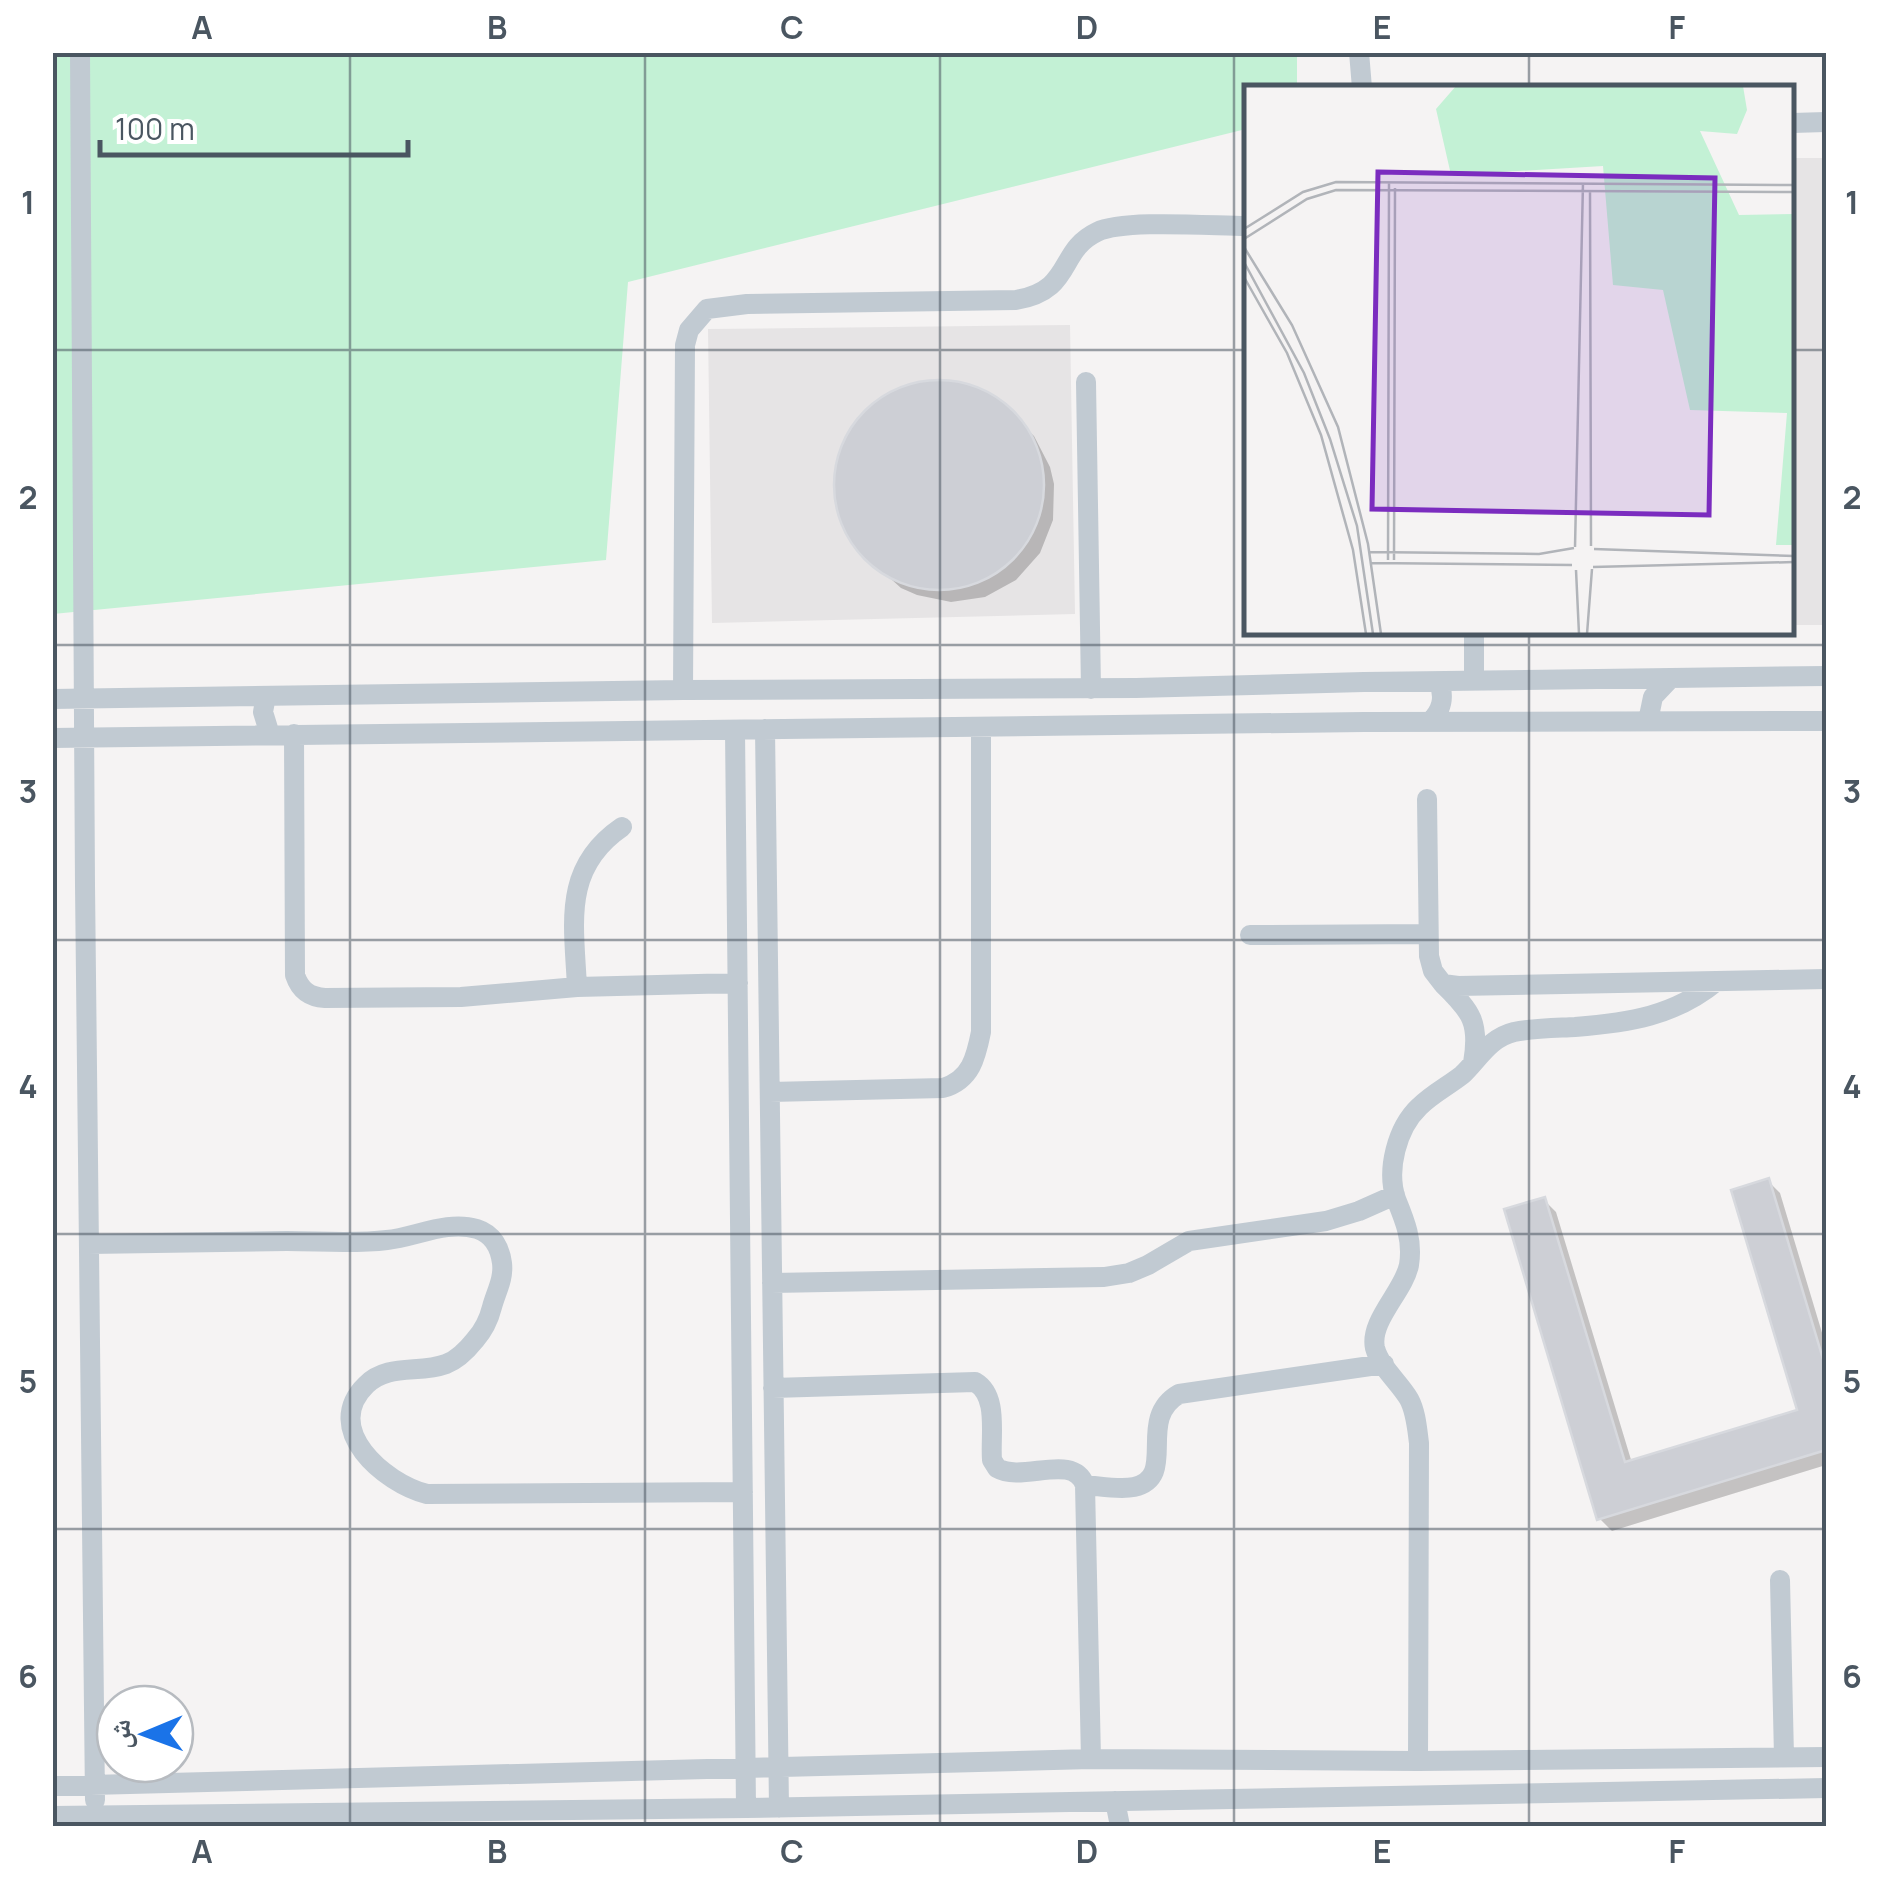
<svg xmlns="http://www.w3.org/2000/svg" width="1879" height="1879" font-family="Manrope,'Noto Naskh Arabic',sans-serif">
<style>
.education{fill:#e6e4e5}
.green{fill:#c3f1d5}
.shadow{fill:#0003}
.building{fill:#cdcfd5;stroke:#d7d9de;stroke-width:2.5}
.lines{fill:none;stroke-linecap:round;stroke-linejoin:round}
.minor{stroke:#c1cad2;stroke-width:20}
.grid{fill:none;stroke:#4a5661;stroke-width:2.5;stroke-opacity:0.55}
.inset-road{fill:none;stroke:#b1b4b9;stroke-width:2.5}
.view{fill:#7b2cbf;fill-opacity:0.15;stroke:#7b2cbf;stroke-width:5}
.inset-edge{fill:none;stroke:#4a5661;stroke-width:5}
.neatline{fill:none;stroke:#4a5661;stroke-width:4}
.grid-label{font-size:32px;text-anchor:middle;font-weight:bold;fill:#4a5661}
</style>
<rect width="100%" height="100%" fill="#f5f3f3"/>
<!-- education -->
<path class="education" d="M1792 158H1826V625H1792Z
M1070 325 1075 614 712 623 708 329Z"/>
<!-- green -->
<path class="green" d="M53 53H1297V87L1246 88V129L628 282 606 560 53 614Z"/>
<!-- shadow -->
<path class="shadow" d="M924 383 961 384 994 398 1034 436 1050 467 1054 484 1053 520 1040 553 1016 580 985 597 951 602 917 595 901 588 861 552 843 521 838 504V468L850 434 874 406 889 395Z
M1768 1181 1780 1193 1826 1346V1465L1612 1531 1600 1519 1544 1200 1556 1212 1632 1463 1800 1411Z"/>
<!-- building -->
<path class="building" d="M834 485a105 105 0 1 1 210 0a105 105 0 1 1-210 0Z
M1769 1178 1826 1369V1450L1597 1520 1504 1209 1545 1197 1625 1462 1797 1410 1731 1190Z"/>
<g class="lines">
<!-- minor -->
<path class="minor" d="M80 52 85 885 95 1800
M1359 52 1362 88
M1792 123 1826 122
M1086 382 1091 689
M1474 632V681
M683 690 685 345 689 330 707 309 747 304 1016 300C1074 290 1057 251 1097 232 1123 219 1213 226 1246 226
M266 696 263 712 270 735
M52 699 683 690 1136 688 1364 682 1826 676
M1648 721 1653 697 1670 679
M1430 722C1442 710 1445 698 1439 682
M765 729 779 1808
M735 730 746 1808
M294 734 295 975C300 990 309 997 325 998L461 997 577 987 738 983
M52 738 1364 722 1826 721
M1427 799 1429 956 1433 971 1443 984 1458 986 1826 979
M1250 935 1428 934
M1443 984C1472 1012 1480 1023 1473 1063
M577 987C574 923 562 868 622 827
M770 1092 943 1088C971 1080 976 1057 981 1032V727
M89 1244C155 1243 221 1242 287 1241 320 1241 354 1244 387 1240 416 1237 447 1220 477 1229 493 1234 500 1248 502 1263 504 1279 496 1292 492 1307 489 1319 483 1331 475 1340 467 1350 457 1360 446 1364 419 1374 388 1363 366 1385 321 1429 384 1483 427 1494L743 1492
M772 1283 1104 1277 1129 1273 1148 1265 1189 1241 1326 1221 1359 1211 1395 1195
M773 1388 975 1382C999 1396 990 1435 992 1460L997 1468C1023 1483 1073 1452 1085 1485L1091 1759
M1085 1485C1100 1486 1119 1490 1134 1487 1179 1477 1135 1419 1179 1394L1384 1364
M1780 1580 1784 1757
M1418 1761 1419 1443C1417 1428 1416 1412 1409 1399 1399 1382 1380 1367 1375 1348 1369 1321 1404 1291 1409 1265 1413 1240 1405 1221 1396 1199 1386 1170 1397 1128 1419 1107 1432 1094 1448 1086 1462 1075 1479 1059 1489 1038 1514 1032 1533 1028 1555 1028 1575 1027 1628 1023 1675 1016 1717 981
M52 1786 1091 1759 1418 1761 1826 1757
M1115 1801 1120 1826
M52 1816 746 1808 1826 1788"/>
</g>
<!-- grid -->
<path class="grid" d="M350 52V1826M645 52V1826M940 52V1826M1234 52V1826M1529 52V88M52 350H1246M1792 350H1826M1529 632V1826M52 645H1826M52 940H1826M52 1234H1826M52 1529H1826"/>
<!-- overview -->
<g transform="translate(1244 85)">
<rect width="550" height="550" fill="#f5f3f3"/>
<path d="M212 1H499L503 25 493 49 456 46 495 130 550 129V460H532L543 328 446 325 419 205 369 200 359 81 207 90 192 24Z" fill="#c3f1d5"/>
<path class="inset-road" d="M346 106 347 461M0 144 59 107 92 97 550 100M0 154 63 114 92 105 550 107M0 162 48 240 94 342 124 459 137 549M0 177 60 288 86 354 113 441 129 549M0 192 43 268 77 350 109 465 122 549M331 462 339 98M350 464 550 471M125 467 295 469 330 463M144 475 145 97M150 475 151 103M127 478 328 480M349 482 550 477M332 485 335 549M343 549 348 484"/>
<path class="view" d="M134 87 471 93 465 430 128 424Z"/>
<rect width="550" height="550" class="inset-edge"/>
</g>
<!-- border -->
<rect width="1879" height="1879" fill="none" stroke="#ffffff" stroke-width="110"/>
<!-- north arrow -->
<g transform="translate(145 1734) rotate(269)"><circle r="48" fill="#ffffff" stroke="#b7bbc0" stroke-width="2.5"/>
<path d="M0-8L18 38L0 25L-18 38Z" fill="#1a73e8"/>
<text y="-15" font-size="28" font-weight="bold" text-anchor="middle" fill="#4a5661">ش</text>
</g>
<!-- scale -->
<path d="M100 140v15h308v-15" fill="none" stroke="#4a5661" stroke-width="5"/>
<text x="115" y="140" font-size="30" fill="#4a5661" stroke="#ffffff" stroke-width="8" paint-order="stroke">100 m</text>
<rect x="55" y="55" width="1769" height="1769" class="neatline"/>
<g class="grid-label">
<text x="202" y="39">A</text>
<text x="497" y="39">B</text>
<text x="792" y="39">C</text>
<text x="1087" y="39">D</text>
<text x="1382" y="39">E</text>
<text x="1677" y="39">F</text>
<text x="28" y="214">1</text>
<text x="1852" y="214">1</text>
<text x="28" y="509">2</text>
<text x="1852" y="509">2</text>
<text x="28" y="803">3</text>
<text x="1852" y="803">3</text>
<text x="28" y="1098">4</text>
<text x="1852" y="1098">4</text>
<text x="28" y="1393">5</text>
<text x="1852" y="1393">5</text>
<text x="28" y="1688">6</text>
<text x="1852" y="1688">6</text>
<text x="202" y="1863">A</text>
<text x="497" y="1863">B</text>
<text x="792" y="1863">C</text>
<text x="1087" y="1863">D</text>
<text x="1382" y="1863">E</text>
<text x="1677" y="1863">F</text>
</g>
</svg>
